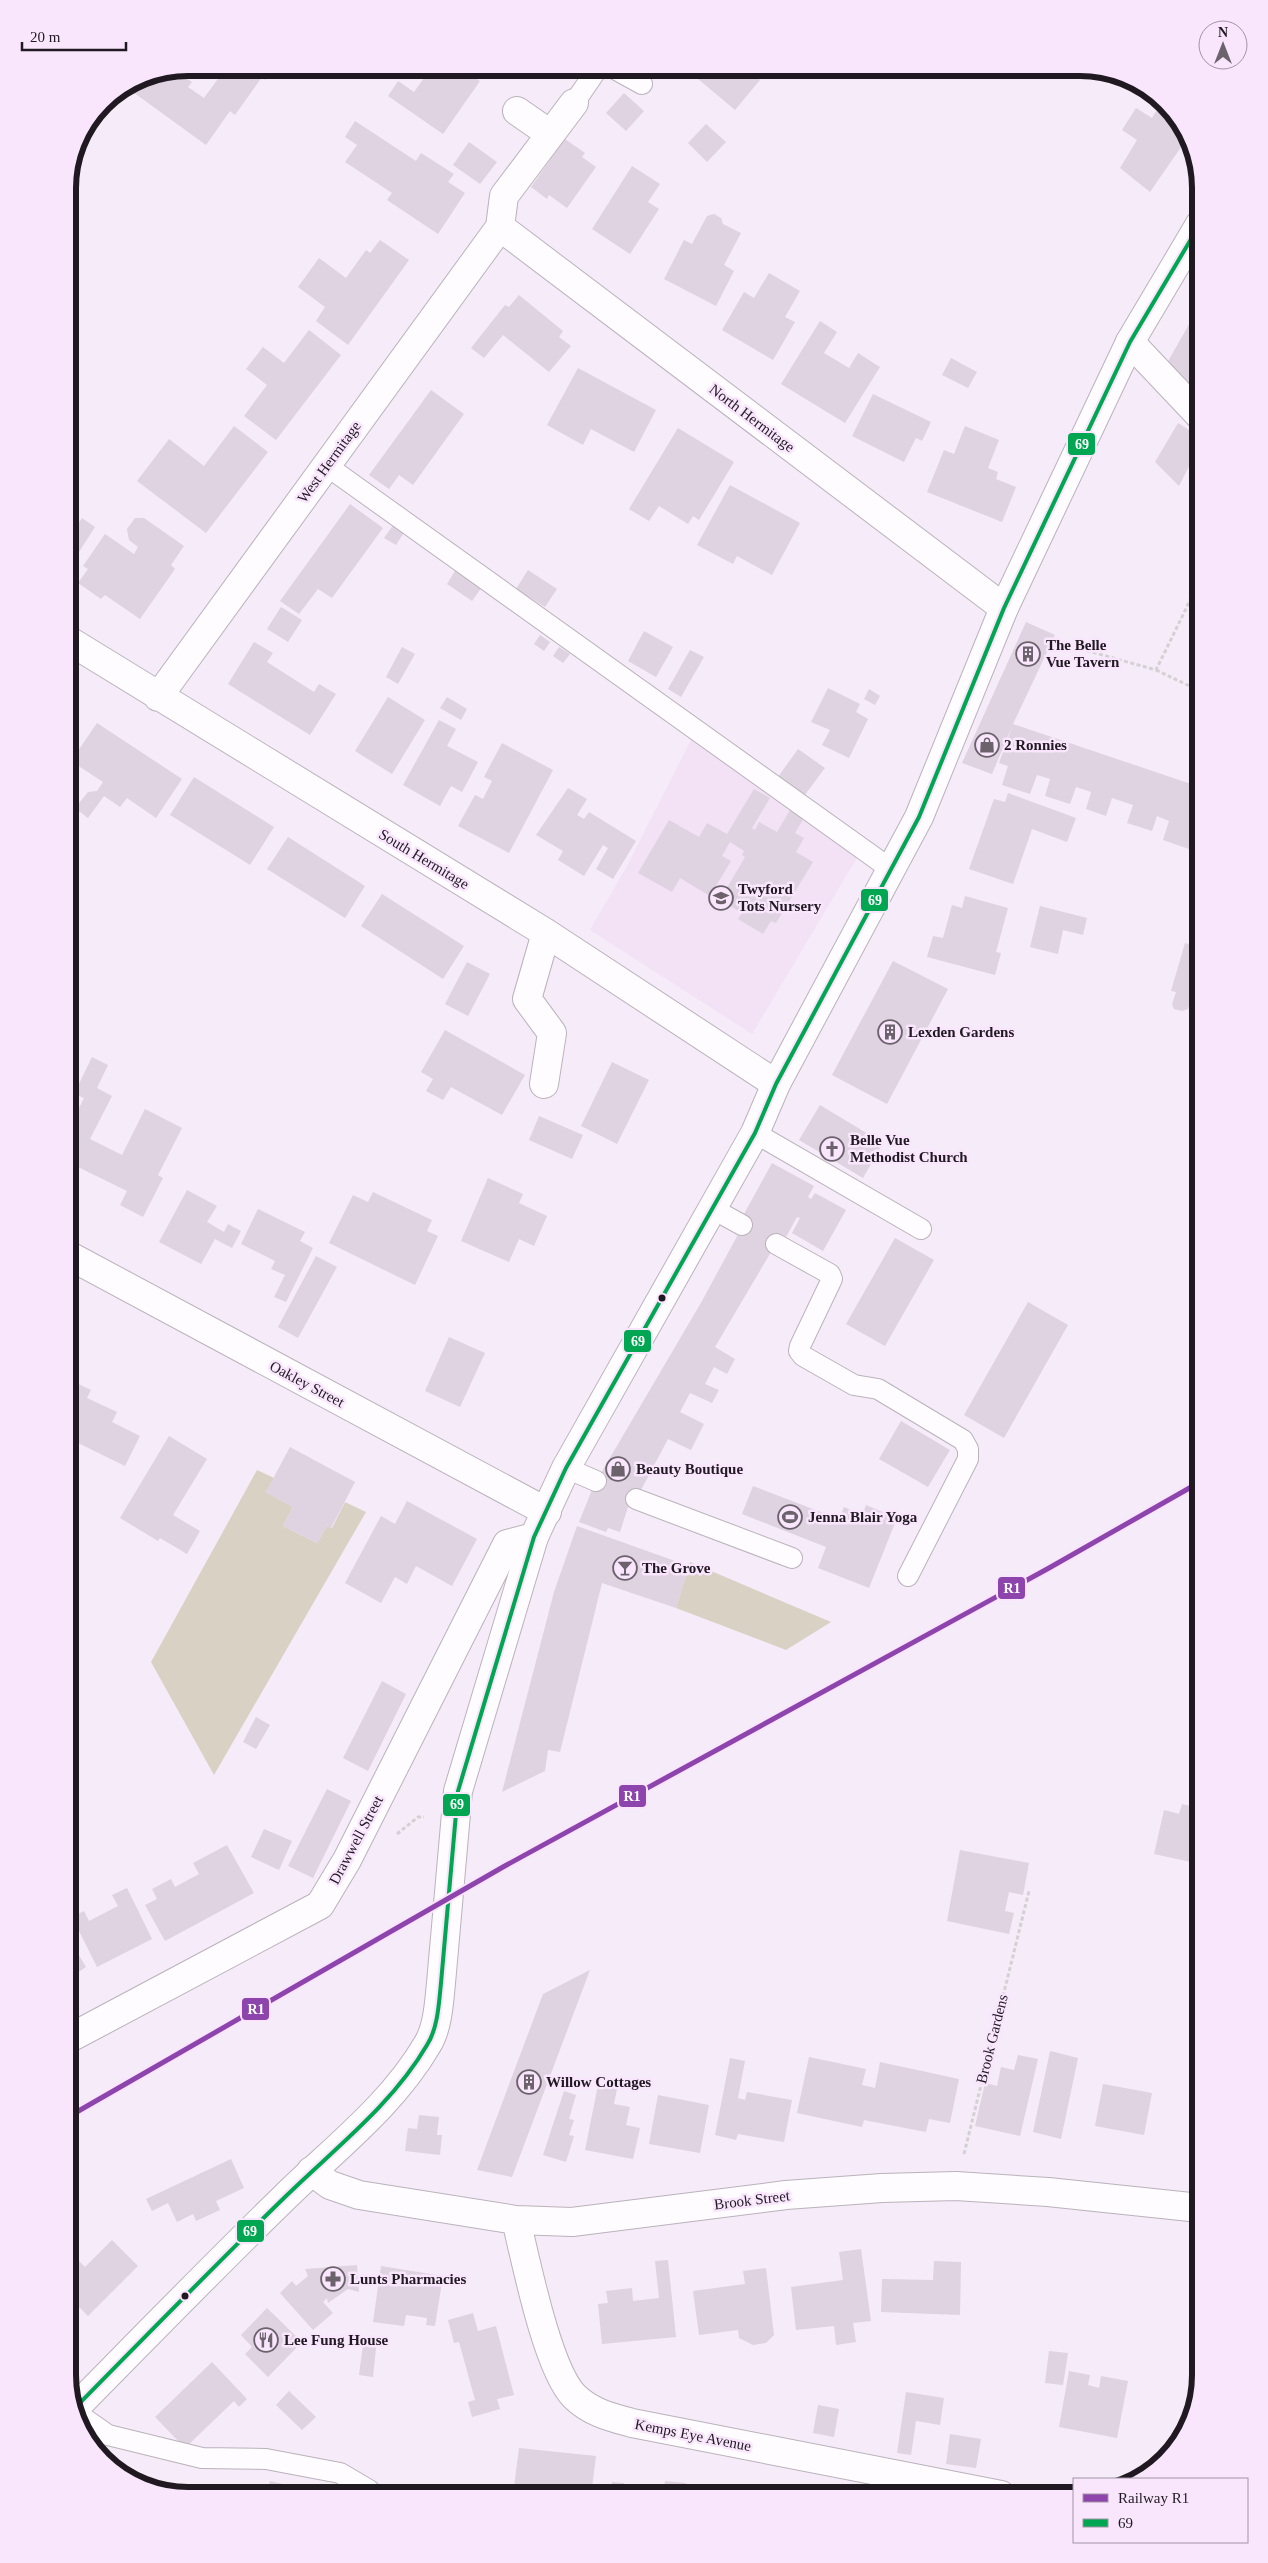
<svg xmlns="http://www.w3.org/2000/svg" width="1268" height="2563" font-family="'Times New Roman',serif">
<style>
.built{fill:#f3e1f6}
.green{fill:#d9d2c4}
.building{fill:#dfd2e1}
.lines{fill:none;stroke-linecap:round;stroke-linejoin:round}
.service-casing{stroke:#bab2bc;stroke-width:22}
.minor-casing{stroke:#bab2bc;stroke-width:30}
.tertiary-casing{stroke:#bab2bc;stroke-width:30}
.path{stroke:#d4d1d4;stroke-width:3;stroke-dasharray:4 2.5;stroke-linecap:butt}
.service{stroke:#fefcfe;stroke-width:20}
.minor{stroke:#fefcfe;stroke-width:28}
.tertiary{stroke:#fefcfe;stroke-width:28}
.bus-1-casing{stroke:#f9e6fd;stroke-width:8}
.bus-1{stroke:#00a651;stroke-width:4}
.rail-1-casing{stroke:#f9e6fd;stroke-width:9}
.rail-1{stroke:#8e44ad;stroke-width:5}
.bus-dot{fill:#201921;stroke:#f9e6fd;stroke-width:2}
.labels{text-anchor:middle;dominant-baseline:central;stroke-width:5;stroke-linejoin:round;paint-order:stroke}
.street-label{font-size:15px;fill:#201921;stroke:#f9e6fd}
.poi-label{font-size:15px;font-weight:bold;fill:#201921;stroke:#f9e6fd;text-anchor:start}
.rim{fill:none;stroke:#201921;stroke-width:6}
.line-badge{stroke:#f9e6fd;stroke-width:2}
.badge-label{font-size:14px;text-anchor:middle;font-weight:bold;fill:#fff}
</style>
<rect width="100%" height="100%" fill="#f6ebf8"/>
<!-- built -->
<path class="built" d="M692 738 858 856 752 1034 590 930 627 866Z"/>
<!-- green -->
<path class="green" d="M257 1470 274 1478 266 1492 293 1507 283 1526 317 1543 327 1526 332 1528 345 1502 366 1512 214 1775 151 1662Z
M690 1562 831 1622 786 1650 676 1608Z"/>
<!-- building -->
<path class="building" d="M226 68H274L265 80 262 77 235 115 230 111 206 145 126 87 142 77 174 70 192 82 188 87 204 98Z
M424 68H460L480 81 443 134 388 96 398 81 414 92 429 71Z
M685 68H761L755 76 760 80 735 110Z
M873 68H888L882 76Z
M624 93 644 111 626 131 606 113Z
M1161 103 1188 137 1150 192 1120 168 1137 140 1122 130 1136 108 1152 118Z
M355 121 416 161 421 153 454 174 448 182 465 193 438 234 387 200 392 193 345 162 357 145 345 137Z
M706 124 726 142 707 162 688 143Z
M565 139 585 153 582 157 596 167 567 208 549 195 547 199 531 187Z
M469 142 497 162 480 184 453 165Z
M632 166 660 184 648 202 659 209 630 254 592 229Z
M714 214 721 218 723 224 741 233 724 265 734 271 716 306 664 279 684 240 692 244 707 216Z
M380 240 409 260 348 345 316 321 325 307 298 287 319 258 346 278 366 250 370 253Z
M769 273 800 291 785 317 795 322 773 360 722 330 744 292 754 298Z
M519 295 563 331 559 337 571 346 549 372 503 335 484 358 471 348 505 305 509 307Z
M1200 305V397L1167 363Z
M820 321 837 332 824 353 849 368 858 353 880 367 845 423 781 384Z
M309 330 341 355 276 440 244 416 267 385 246 369 263 347 284 363Z
M951 358 977 372 968 388 942 375Z
M578 368 656 410 634 452 591 429 583 445 547 425Z
M431 390 464 414 413 485 399 475 389 489 369 475Z
M873 394 931 422 922 441 916 438 904 462 852 436Z
M1178 423 1200 437V445L1179 486 1155 462Z
M234 426 268 452 206 533 137 481 169 439 204 466Z
M965 426 999 440 988 468 998 472 996 479 1016 487 1002 522 927 492 944 450 954 454Z
M678 428 734 462 699 520 693 516 688 524 659 506 649 521 629 509Z
M730 485 800 523 772 575 737 556 733 564 697 545Z
M350 504 383 528 332 598 318 589 299 614 280 601Z
M82 518 95 527 75 558 68 554V539Z
M135 518H144L184 546 171 565 175 569 140 619 105 595 101 599 78 583 88 569 83 566 105 534 134 554 138 547 129 540 127 529Z
M394 524 405 531 396 545 384 538Z
M456 569 482 587 472 601 447 584Z
M528 570 557 589 545 607 516 589Z
M281 607 302 620 288 642 267 629Z
M1026 622 1055 635 1013 724 992 774 962 763Z
M644 631 673 647 656 677 628 661Z
M540 635 550 642 544 651 534 644Z
M254 642 273 653 267 662 314 692 319 684 336 694 310 735 228 684Z
M402 647 415 654 398 684 386 677Z
M559 647 570 654 563 663 553 656Z
M690 650 704 657 681 697 668 689Z
M828 688 860 704 856 712 868 719 849 758 822 745 830 730 811 722Z
M869 689 880 696 875 705 864 699Z
M388 697 425 720 392 774 355 751Z
M447 697 467 709 461 720 440 708Z
M439 720 456 729 447 746 478 762 462 792 451 786 440 806 403 785Z
M97 723 182 779 156 818 127 798 120 807 104 796 88 818 75 808 88 792 97 791 103 782 71 761Z
M1013 724 1200 787V833H1198L1192 850 1163 840 1169 821 1157 816 1152 831 1127 823 1133 805 1112 798 1106 816 1086 809 1091 792 1076 787 1070 804 1045 796 1050 779 1037 775 1030 794 1002 785 1008 766 999 763Z
M502 743 553 770 509 853 458 826 475 795 483 799 492 781 484 777Z
M798 749 825 768 804 796 778 777Z
M194 777 274 827 250 865 170 815Z
M568 788 587 799 577 815 584 819 589 812 636 841 613 879 596 869 608 848 603 845 584 876 558 860 563 851 536 835Z
M754 789 770 798 752 828 755 830 759 822 777 832 790 810 804 818 795 833 804 838 796 852 813 862 776 923 771 921 763 934 738 919 742 913 720 900 745 857 742 855 744 851 730 842 722 856 731 861 710 896 680 878 672 892 638 873 669 820 699 837 707 823 727 834Z
M1008 793 1076 818 1067 842 1032 829 1013 884 969 869 994 799 1005 802Z
M288 837 365 886 345 918 267 869Z
M382 894 464 946 443 979 361 926Z
M965 896 1008 908 996 952 1001 953 995 975 927 957 933 936 943 938 952 905 962 908Z
M1200 902V924L1194 922Z
M1040 906 1087 918 1083 935 1063 930 1058 954 1030 947Z
M1185 943 1200 948V1000L1192 998 1188 1009 1182 1011 1174 1009 1172 1004 1176 992 1171 991Z
M893 961 948 989 887 1104 832 1075Z
M467 962 490 974 468 1016 445 1004Z
M445 1030 525 1075 502 1115 451 1087 443 1100 426 1091 433 1079 421 1072Z
M92 1057 108 1065 97 1088 112 1096 90 1139 122 1155 145 1109 182 1128 158 1175 163 1178 143 1217 120 1205 127 1191 76 1166 68 1182V1120L72 1122 84 1098 74 1094Z
M612 1062 649 1080 617 1144 581 1126Z
M820 1105 883 1143 863 1178 799 1140Z
M539 1116 583 1135 572 1159 529 1140Z
M772 1163 814 1186 808 1197 811 1199 815 1193 846 1210 823 1251 792 1233 800 1218 797 1217 786 1237 781 1235 715 1347 735 1359 727 1374 714 1367 705 1384 719 1390 712 1403 690 1393 680 1412 704 1424 691 1450 668 1439 633 1505 629 1504 620 1532 608 1528 606 1532 579 1522 594 1485 702 1301 748 1216 744 1214Z
M488 1178 523 1194 519 1203 547 1216 534 1246 519 1239 509 1262 461 1241Z
M187 1190 217 1206 207 1222 224 1232 228 1224 241 1231 232 1248 215 1239 201 1264 159 1242Z
M373 1192 432 1220 427 1231 438 1236 415 1285 329 1243 353 1195 368 1202Z
M258 1209 305 1232 300 1241 313 1248 286 1302 274 1297 285 1275 271 1269 275 1261 241 1244Z
M895 1238 934 1260 885 1346 846 1324Z
M316 1256 337 1267 298 1338 278 1327Z
M1028 1302 1068 1325 1004 1438 964 1415Z
M449 1337 485 1353 460 1407 425 1391Z
M68 1379 91 1390 87 1398 117 1412 112 1422 140 1436 125 1466 72 1440 68 1449Z
M901 1421 950 1450 928 1487 879 1459Z
M169 1436 207 1459 173 1515 200 1531 187 1554 160 1538 158 1541 120 1518Z
M290 1447 355 1482 331 1528 327 1526 317 1543 283 1526 293 1507 266 1492Z
M753 1486 839 1519 844 1507 862 1515 866 1505 897 1518 869 1588 818 1568 826 1547 742 1514Z
M407 1501 477 1539 452 1586 416 1566 407 1584 395 1577 381 1603 345 1583 381 1516 395 1524Z
M577 1526 689 1566 676 1608 602 1583 560 1752 548 1750 545 1771 502 1792 554 1592Z
M382 1681 406 1694 368 1771 343 1758Z
M256 1717 270 1725 256 1749 243 1742Z
M327 1789 351 1801 313 1878 288 1866Z
M1182 1804 1200 1808V1864L1154 1854 1164 1810 1179 1814Z
M264 1829 292 1841 279 1870 251 1857Z
M227 1845 254 1893 165 1941 145 1905 157 1899 152 1889 171 1879 175 1887 199 1874 193 1863Z
M960 1850 1029 1863 1023 1895 1009 1892 1005 1911 1014 1913 1009 1934 947 1921Z
M127 1888 152 1939 97 1967 72 1917 84 1911 89 1921 118 1906 112 1895Z
M68 1937 86 1967 68 1979Z
M590 1970 512 2177 477 2170 543 1994Z
M1050 2051 1078 2058 1061 2139 1033 2132Z
M1018 2055 1038 2059 1020 2136 975 2126 985 2083 997 2086 1001 2067 1014 2070Z
M809 2057 866 2069 862 2085 875 2088 880 2062 959 2079 950 2123 929 2119 926 2132 864 2120 862 2127 797 2113Z
M730 2058 745 2061 738 2098 745 2100 747 2092 792 2100 784 2142 738 2134 736 2140 715 2135Z
M1103 2084 1152 2093 1144 2135 1095 2126Z
M598 2085 617 2089 614 2104 630 2107 626 2125 640 2128 633 2159 585 2150Z
M564 2091 576 2095 569 2119 574 2120 569 2135 574 2136 566 2162 543 2155Z
M658 2095 709 2105 700 2153 649 2144Z
M419 2115 439 2117 437 2135H442L440 2155 405 2151 408 2128 417 2129Z
M231 2159 244 2188 216 2201 220 2210 196 2221 193 2214 177 2222 168 2203 152 2211 146 2199Z
M112 2240 138 2266 88 2316 68 2296V2284L75 2277 68 2270V2250L85 2267Z
M861 2249 871 2321 853 2323 856 2342 836 2345 834 2326 796 2330 791 2287 843 2280 839 2252Z
M668 2260 676 2337 602 2344 598 2304 608 2303 606 2291 632 2288 633 2301 659 2298 655 2261Z
M934 2261 961 2262 960 2315 881 2312 882 2279 933 2280Z
M357 2265 359 2292 348 2289 328 2303 327 2298 323 2302 333 2313 313 2330 280 2293 292 2281 296 2286 308 2276 305 2269Z
M381 2266 443 2276 435 2326 426 2325 427 2318 406 2315 404 2326 373 2322Z
M766 2268 774 2335 766 2343 753 2345 739 2338 738 2330 699 2335 693 2291 745 2284 743 2271Z
M267 2308 302 2342 268 2377 245 2354 252 2347 241 2335Z
M473 2313 478 2331 496 2326 514 2395 497 2399 500 2409 472 2417 468 2402 475 2400 459 2342 454 2343 448 2320Z
M364 2337 377 2339 373 2377 359 2375Z
M1049 2351 1068 2353 1063 2385 1045 2383Z
M212 2362 247 2399 239 2407 234 2401 185 2448 155 2417Z
M1069 2371 1090 2375 1088 2385 1099 2388 1101 2376 1128 2381 1117 2438 1059 2427Z
M289 2391 316 2417 302 2430 276 2405Z
M906 2392 944 2398 940 2425 916 2421 911 2455 897 2453Z
M818 2405 839 2409 834 2437 813 2433Z
M950 2434 981 2439 976 2468 946 2464Z
M519 2448 596 2456 591 2495H513Z
M270 2481 291 2486 289 2495H266Z
M665 2481 686 2483 685 2495H663Z
M612 2482 624 2483 623 2495H610Z
M249 2490 251 2495H239Z"/>
<g class="lines">
<!-- service casing -->
<g class="service-casing">
<path id="service" d="M613 68 642 84
M574 103 598 68
M327 466 892 870
M755 1133 921 1229
M713 1209 742 1225
M776 1244 830 1274 832 1279 800 1346 799 1351 803 1356 854 1385 878 1389 963 1440 968 1449V1459L908 1576
M566 1468 596 1481
M636 1499 792 1558
M75 2412 108 2435 202 2458 266 2459 340 2473 369 2490 374 2495"/>
</g>
<!-- minor casing -->
<g class="minor-casing">
<path id="minor" d="M517 111 550 134
M500 227 1004 608
M1130 342 1200 416
M68 640 546 933 776 1084
M158 697 500 227 504 196 574 103
M544 1084 552 1033 527 999 546 933
M68 1255 547 1512
M68 2039 320 1905 347 1860 507 1544 534 1537
M311 2171 330 2185 359 2195 516 2220 572 2222 786 2195 882 2188 956 2186 1048 2192 1200 2208
M516 2220C526 2261 547 2368 574 2396 590 2412 610 2417 632 2423L1001 2495"/>
</g>
<!-- tertiary casing -->
<g class="tertiary-casing">
<path id="tertiary" d="M74 2409C144 2338 214 2266 285 2197 334 2149 392 2105 427 2045 438 2028 439 2002 441 1983L458 1791 534 1537 566 1468 755 1133 776 1084 919 817 1004 608 1130 342 1200 224"/>
</g>
<!-- path -->
<path class="path" d="M1074 647 1156 670 1200 580
M1156 670 1200 691
M397 1834 418 1817H424
M964 2154 1029 1891"/>
<!-- service -->
<use href="#service" class="service"/>
<!-- minor -->
<use href="#minor" class="minor"/>
<!-- tertiary -->
<use href="#tertiary" class="tertiary"/>
<!-- bus-1 casing -->
<g class="bus-1-casing">
<path id="bus-1" d="M74 2409C144 2338 214 2266 285 2197 334 2149 392 2105 427 2045 438 2028 439 2002 441 1983L458 1791 534 1537 566 1468 755 1133 776 1084 919 817 1004 608 1130 342 1200 224"/>
</g>
<!-- bus-1 -->
<use href="#bus-1" class="bus-1"/>
<!-- rail-1 casing -->
<g class="rail-1-casing">
<path id="rail-1" d="M68 2117 503 1867 1049 1568 1200 1482"/>
</g>
<!-- rail-1 -->
<use href="#rail-1" class="rail-1"/>
</g>
<!-- icons -->
<defs>
<g id="building-ring" transform="scale(1.25)"><circle r="9.5" fill="#f9e6fd" stroke="#6b626c" stroke-width="1.5"/><path d="M-4-6H4V6H1V3H-1V6H-4ZM-2.5-4.3h1.7v1.8h-1.7ZM.8-4.3h1.7v1.8H.8ZM-2.5-1h1.7V.8h-1.7ZM.8-1h1.7V.8H.8Z" fill="#6b626c"/></g>
<g id="shop-ring" transform="scale(1.25)"><circle r="9.5" fill="#f9e6fd" stroke="#6b626c" stroke-width="1.5"/><path d="M-5-2.5h2.3a2.7 3.5 0 0 1 5.4 0H5L5.5 6h-11ZM-1.5-2.5h3a1.5 2.3 0 0 0-3 0Z" fill="#6b626c"/></g>
<g id="school-ring" transform="scale(1.25)"><circle r="9.5" fill="#f9e6fd" stroke="#6b626c" stroke-width="1.5"/><path d="M0-5L7-2L0 1L-7-2ZM-4 1L0 2.5L4 1V4Q0 6-4 4Z" fill="#6b626c"/></g>
<g id="church-ring" transform="scale(1.25)"><circle r="9.5" fill="#f9e6fd" stroke="#6b626c" stroke-width="1.5"/><path d="M-1.2-6h2.4v3.5h3.3v2.4h-3.3V6h-2.4V-.1h-3.3v-2.4h3.3Z" fill="#6b626c"/></g>
<g id="stadium-ring" transform="scale(1.25)"><circle r="9.5" fill="#f9e6fd" stroke="#6b626c" stroke-width="1.5"/><path d="M0-5a6.5 5 0 1 0 0 10a6.5 5 0 1 0 0-10ZM-3.5-1.8h7v3.6h-7Z" fill="#6b626c"/></g>
<g id="bar-ring" transform="scale(1.25)"><circle r="9.5" fill="#f9e6fd" stroke="#6b626c" stroke-width="1.5"/><path d="M-6-5H6L.8 .8V4.5H3.5V6h-7V4.5H-.8V.8Z" fill="#6b626c"/></g>
<g id="pharmacy-ring" transform="scale(1.25)"><circle r="9.5" fill="#f9e6fd" stroke="#6b626c" stroke-width="1.5"/><path d="M-2-6h4v4h4v4h-4v4h-4v-4h-4v-4h4Z" fill="#6b626c"/></g>
<g id="restaurant-ring" transform="scale(1.25)"><circle r="9.5" fill="#f9e6fd" stroke="#6b626c" stroke-width="1.5"/><path d="M-5-6h1v4h1v-4h1v4h1v-4h1v5L-1.5 .5V6h-2V.5L-5-1ZM5-6V6H3V1.5H1.5Q1.5-4 5-6Z" fill="#6b626c"/></g>
</defs>
<g fill-rule="evenodd">
<use href="#building-ring" x="1028" y="654"/>
<use href="#shop-ring" x="987" y="745"/>
<use href="#school-ring" x="721" y="898"/>
<use href="#building-ring" x="890" y="1032"/>
<use href="#church-ring" x="832" y="1149"/>
<use href="#shop-ring" x="618" y="1469"/>
<use href="#stadium-ring" x="790" y="1517"/>
<use href="#bar-ring" x="625" y="1568"/>
<use href="#building-ring" x="529" y="2082"/>
<use href="#pharmacy-ring" x="333" y="2279"/>
<use href="#restaurant-ring" x="266" y="2340"/>
</g>
<!-- markers -->
<g class="bus-dot">
<circle cx="662" cy="1298" r="4.5"/>
<circle cx="185" cy="2296" r="4.5"/>
</g>
<g class="labels">
<!-- street labels -->
<g class="street-label">
<text transform="translate(752 418) rotate(37)">North Hermitage</text>
<text transform="translate(329 462) rotate(-54)">West Hermitage</text>
<text transform="translate(424 859) rotate(31)">South Hermitage</text>
<text transform="translate(307 1384) rotate(28)">Oakley Street</text>
<text transform="translate(356 1840) rotate(-62)">Drawwell Street</text>
<text transform="translate(992 2039) rotate(-76)">Brook Gardens</text>
<text transform="translate(752 2200) rotate(-7)">Brook Street</text>
<text transform="translate(693 2435) rotate(11)">Kemps Eye Avenue</text>
</g>
<!-- poi labels -->
<g class="poi-label">
<text x="1046" y="645">The Belle<tspan x="1046" dy="17">Vue Tavern</tspan></text>
<text x="1004" y="745">2 Ronnies</text>
<text x="738" y="889">Twyford<tspan x="738" dy="17">Tots Nursery</tspan></text>
<text x="908" y="1032">Lexden Gardens</text>
<text x="850" y="1140">Belle Vue<tspan x="850" dy="17">Methodist Church</tspan></text>
<text x="636" y="1469">Beauty Boutique</text>
<text x="808" y="1517">Jenna Blair Yoga</text>
<text x="642" y="1568">The Grove</text>
<text x="546" y="2082">Willow Cottages</text>
<text x="350" y="2279">Lunts Pharmacies</text>
<text x="284" y="2340">Lee Fung House</text>
</g>
</g>
<!-- crop -->
<path d="M0 0H1268V2563H0ZM188 76H1080A112 112 0 0 1 1192 188V2375A112 112 0 0 1 1080 2487H188A112 112 0 0 1 76 2375V188A112 112 0 0 1 188 76Z" fill="#f9e6fd" fill-rule="evenodd"/>
<path class="rim" d="M188 76H1080A112 112 0 0 1 1192 188V2375A112 112 0 0 1 1080 2487H188A112 112 0 0 1 76 2375V188A112 112 0 0 1 188 76Z"/>
<g class="line-badge">
<rect x="1067" y="432" width="29" height="24" rx="5" fill="#00a651"/>
<rect x="860" y="888" width="29" height="24" rx="5" fill="#00a651"/>
<rect x="623" y="1329" width="29" height="24" rx="5" fill="#00a651"/>
<rect x="997" y="1576" width="29" height="24" rx="5" fill="#8e44ad"/>
<rect x="618" y="1784" width="29" height="24" rx="5" fill="#8e44ad"/>
<rect x="442" y="1793" width="29" height="24" rx="5" fill="#00a651"/>
<rect x="241" y="1997" width="29" height="24" rx="5" fill="#8e44ad"/>
<rect x="236" y="2219" width="29" height="24" rx="5" fill="#00a651"/>
</g>
<g class="badge-label">
<text x="1082" y="449">69</text>
<text x="875" y="905">69</text>
<text x="638" y="1346">69</text>
<text x="1012" y="1593">R1</text>
<text x="632" y="1801">R1</text>
<text x="457" y="1809">69</text>
<text x="256" y="2014">R1</text>
<text x="250" y="2236">69</text>
</g>
<!-- legend -->
<rect x="1073" y="2478" width="175" height="65" fill="#f9e6fd" stroke="#a294a5"/>
<rect x="1083" y="2494" width="25" height="8" fill="#8e44ad" stroke="#a294a5"/>
<text x="1118" y="2503" font-size="15" fill="#201921">Railway R1</text>
<rect x="1083" y="2519" width="25" height="8" fill="#00a651" stroke="#a294a5"/>
<text x="1118" y="2528" font-size="15" fill="#201921">69</text>
<!-- north arrow -->
<g transform="translate(1223 45)"><circle r="24" fill="#f9e6fd" stroke="#a294a5"/>
<path d="M0-4L9 19L0 12L-9 19Z" fill="#6b626c"/>
<text y="-8" font-size="14" font-weight="bold" text-anchor="middle" fill="#201921">N</text>
</g>
<!-- scale -->
<path d="M22 42v8h104v-8" fill="none" stroke="#201921" stroke-width="2.5"/>
<text x="30" y="42" font-size="15" fill="#201921" stroke="#f9e6fd" stroke-width="4" paint-order="stroke">20 m</text>
</svg>
